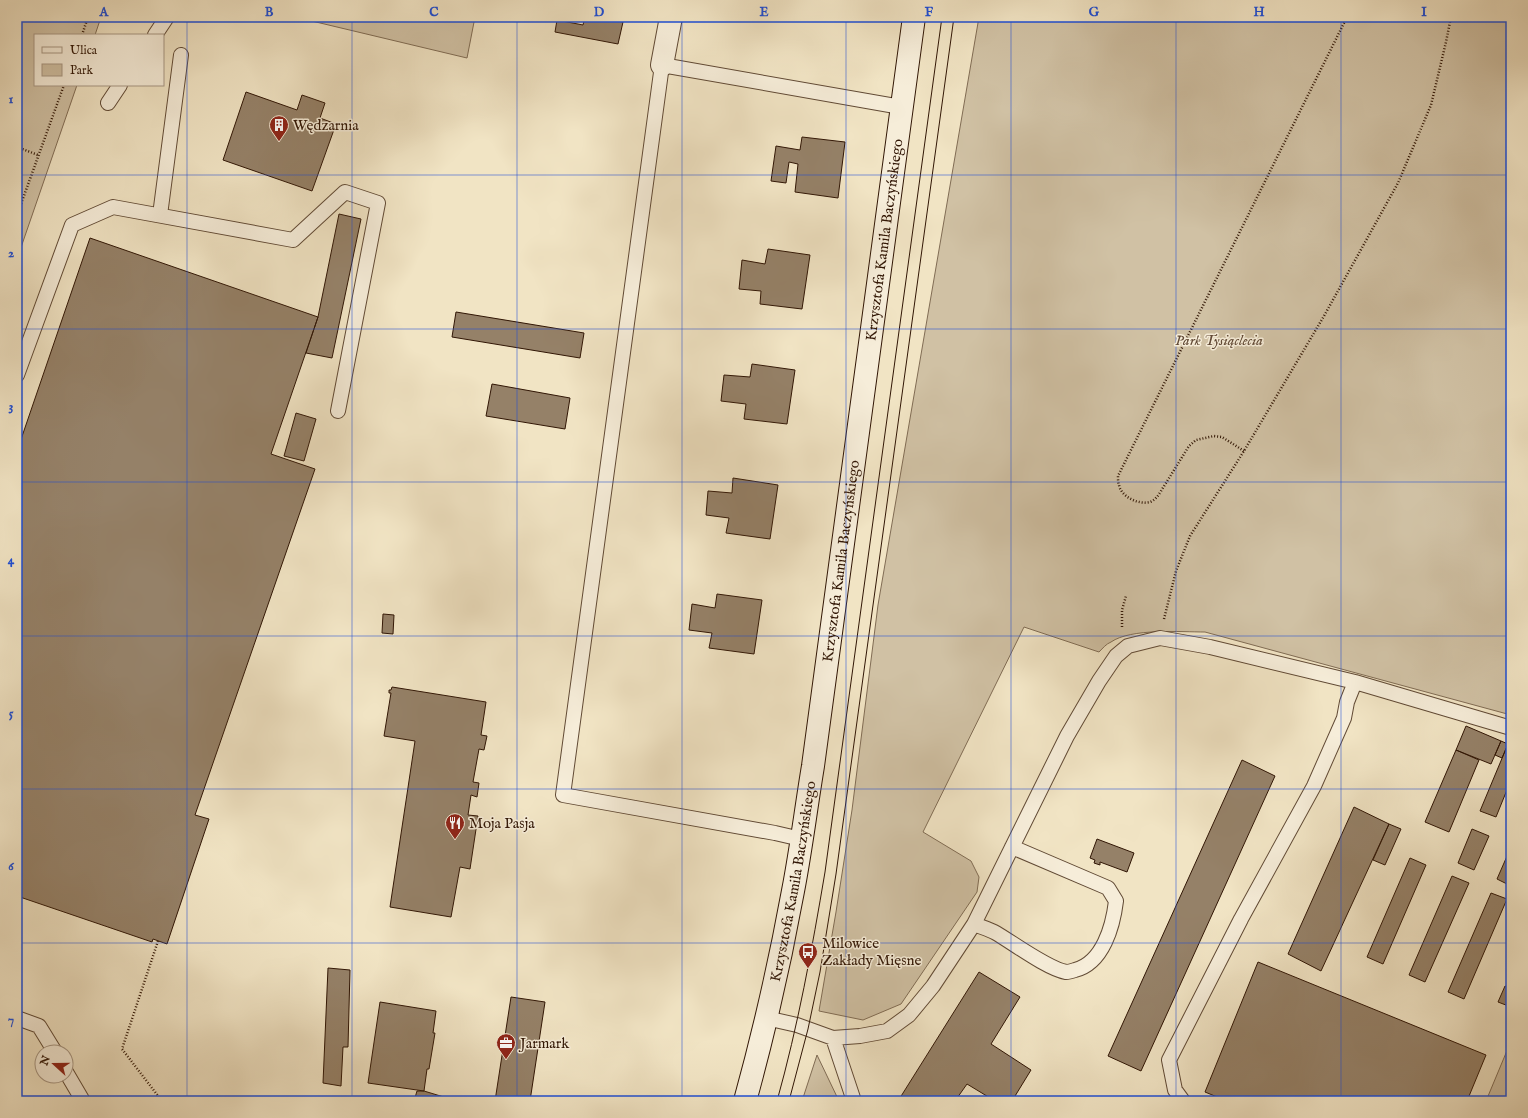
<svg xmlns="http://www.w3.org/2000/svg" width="1528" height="1118" font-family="'IM FELL English',serif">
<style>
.green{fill:#d0c1a4;stroke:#806c54}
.building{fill:#958168;stroke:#311605}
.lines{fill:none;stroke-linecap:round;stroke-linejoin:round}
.lane-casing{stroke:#614a35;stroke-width:16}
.street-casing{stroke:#614a35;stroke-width:24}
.secondary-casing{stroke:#311605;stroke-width:24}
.path{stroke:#311605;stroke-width:2.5;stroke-dasharray:1 2;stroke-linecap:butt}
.lane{stroke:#f6edd9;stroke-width:14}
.street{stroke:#f6edd9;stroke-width:22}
.secondary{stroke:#f6edd9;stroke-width:22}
.tram{stroke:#311605;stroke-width:1}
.grid{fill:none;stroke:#1d4ed8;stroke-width:1;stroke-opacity:0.55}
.labels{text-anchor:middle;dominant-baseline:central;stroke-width:3;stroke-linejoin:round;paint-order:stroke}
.poi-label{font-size:15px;fill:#311605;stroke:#f6edd9;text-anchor:start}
.street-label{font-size:15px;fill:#311605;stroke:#f6edd9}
.park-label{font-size:15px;font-style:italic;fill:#614935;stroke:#f6edd9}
.neatline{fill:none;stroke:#1d4ed8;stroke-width:1.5}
.grid-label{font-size:13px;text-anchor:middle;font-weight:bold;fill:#1d4ed8}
</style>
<rect width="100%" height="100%" fill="#f1e4c4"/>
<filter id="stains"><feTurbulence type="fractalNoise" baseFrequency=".005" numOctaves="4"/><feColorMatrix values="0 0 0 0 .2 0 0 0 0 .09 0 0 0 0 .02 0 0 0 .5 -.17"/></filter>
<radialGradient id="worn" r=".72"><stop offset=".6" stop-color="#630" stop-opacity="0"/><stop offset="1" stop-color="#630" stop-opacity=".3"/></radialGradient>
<!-- green -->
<path class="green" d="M17 17H101L95 35H35V85H77L17 259Z
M295 17H475L467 58Z
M979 17H1511V715L1205 632C1181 632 1131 628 1111 642 1106 644 1103 648 1099 652L1024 627 923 832 971 861 979 877 977 892 901 1004 863 1020 819 1011 836 912 852 810 878 605Z
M1511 1041V1101H1486Z
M817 1055 839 1101H802Z"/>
<!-- building -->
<path class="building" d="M585 17H593L623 22 618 44 555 32 557 20 583 25Z
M246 92 297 110 302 95 325 103 320 118 336 124 312 191 223 160Z
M802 137 845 142 838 198 795 192 798 164 789 162 786 183 771 181 776 146 800 150Z
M339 214 361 219 332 358 306 353 318 317Z
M90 238 318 317 271 454 315 469 195 815 209 819 167 944 153 939 152 942 17 896V451Z
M768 249 810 255 802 309 760 304 761 291 739 289 742 260 765 264Z
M456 312 584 333 580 358 452 337Z
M752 364 795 370 787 424 744 419 746 404 721 401 724 375 750 377Z
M492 384 570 398 565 429 486 416Z
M296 413 316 419 304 461 284 456Z
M733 478 778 485 770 539 726 533 729 518 706 515 708 491 732 493Z
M717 594 762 600 754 654 709 648 712 633 689 630 692 604 715 608Z
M383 614 394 615 393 634 382 633Z
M392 687 486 702 481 735 487 736 484 750 479 749 473 782 479 783 477 797 471 795 468 815 478 816 470 869 460 867 451 917 390 907 415 741 384 736 391 693H389V690H391Z
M1466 726 1501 741 1491 764 1456 750Z
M1501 741 1508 744 1502 758 1495 755Z
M1508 744 1511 745V780L1496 817 1480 811Z
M1456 750 1479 760 1449 832 1425 822Z
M1242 760 1275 776 1141 1071 1108 1056Z
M1354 807 1389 824 1321 971 1288 954Z
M1389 824 1401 829 1385 865 1373 860Z
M1472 829 1489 836 1474 870 1458 863Z
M1097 839 1134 853 1127 872 1100 862V865L1094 863 1095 860 1090 858Z
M1511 847V886L1497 879Z
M1410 858 1426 865 1383 964 1367 957Z
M1452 876 1469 883 1425 982 1409 975Z
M1491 893 1507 899 1464 999 1448 992Z
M1258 962 1486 1055 1467 1101H1227L1205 1092Z
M328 968 350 970 348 1047H343L341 1086 323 1083Z
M979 972 1020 997 991 1044 1031 1070 1012 1101H995L967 1084 955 1101H898Z
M1505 986 1511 988V1007L1498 1002Z
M511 997 545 1002 530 1101H495Z
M380 1002 436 1011 433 1033H435L429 1069H427L424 1091 368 1083Z
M417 1091H424L457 1101H414Z"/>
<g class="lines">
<!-- lane casing -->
<g class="lane-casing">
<path id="lane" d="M155 35 167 17
M108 103 120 85
M160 215 181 55
M17 375 72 225 113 207 293 240 345 192 378 203 338 411
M801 839 775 833 563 795 662 65 901 107
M974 924C981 927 989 929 996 933 1013 943 1048 969 1066 972 1068 972 1072 971 1075 970 1103 963 1113 926 1116 901L1108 888 1012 847
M17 1018 39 1026 55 1052
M766 1018 797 1025 833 1038 860 1036 887 1031 909 1015 933 986 974 924 1067 736 1099 681 1116 656 1128 646 1160 638 1210 647 1355 682 1511 728
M833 1038 854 1101
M66 1072 83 1101
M1183 1101 1175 1090 1169 1060 1241 919 1314 786 1344 718 1347 702 1355 682"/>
</g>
<!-- street casing -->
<g class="street-casing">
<path id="street" d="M662 65 671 17"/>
</g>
<!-- secondary casing -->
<g class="secondary-casing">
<g id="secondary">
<path id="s1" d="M745 1101C764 1032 780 962 793 891 801 850 806 808 813 766L914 17"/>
</g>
</g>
<!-- path -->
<path class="path" d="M82 35 88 17
M17 147 38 155
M17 215 64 85
M1244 451 1222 437 1214 436 1196 440 1189 446 1161 491C1158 496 1155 500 1150 502 1139 505 1121 497 1119 485 1118 483 1118 479 1118 476L1347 17
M1164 619 1176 571 1190 536 1244 451 1324 316 1398 183 1431 105 1446 42 1451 17
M1122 627V610L1126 596
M158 941 122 1049 162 1101"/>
<!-- lane -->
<use href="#lane" class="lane"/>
<!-- street -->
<use href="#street" class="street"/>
<!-- secondary -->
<use href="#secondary" class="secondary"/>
<!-- tram -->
<path class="tram" d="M777 1101C798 1026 812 949 825 872L942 17
M789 1101 808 1029 820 972 836 874 954 17"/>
</g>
<!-- grid -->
<path class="grid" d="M187 17V1101M352 17V1101M517 17V1101M682 17V1101M846 17V1101M1011 17V1101M1176 17V1101M1341 17V1101M17 175H1511M17 329H1511M17 482H1511M17 636H1511M17 789H1511M17 943H1511"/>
<!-- icons -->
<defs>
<g id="building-pin" transform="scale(1)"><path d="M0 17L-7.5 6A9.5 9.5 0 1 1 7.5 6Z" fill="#8f2418" stroke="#f6edd9"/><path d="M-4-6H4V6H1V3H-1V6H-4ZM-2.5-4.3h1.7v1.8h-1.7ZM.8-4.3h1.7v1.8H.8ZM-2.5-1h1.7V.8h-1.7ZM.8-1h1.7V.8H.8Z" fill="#fff"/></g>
<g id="restaurant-pin" transform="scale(1)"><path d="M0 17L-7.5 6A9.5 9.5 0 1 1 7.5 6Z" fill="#8f2418" stroke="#f6edd9"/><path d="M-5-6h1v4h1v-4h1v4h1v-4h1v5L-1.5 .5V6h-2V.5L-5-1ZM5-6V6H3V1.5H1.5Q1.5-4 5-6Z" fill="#fff"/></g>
<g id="bus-pin" transform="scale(1)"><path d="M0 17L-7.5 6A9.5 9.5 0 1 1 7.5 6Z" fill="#8f2418" stroke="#f6edd9"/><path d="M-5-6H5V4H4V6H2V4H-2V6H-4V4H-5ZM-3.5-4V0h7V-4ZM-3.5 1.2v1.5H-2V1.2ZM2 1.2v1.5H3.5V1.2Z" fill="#fff"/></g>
<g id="office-pin" transform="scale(1)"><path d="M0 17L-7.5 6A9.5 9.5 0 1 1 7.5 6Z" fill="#8f2418" stroke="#f6edd9"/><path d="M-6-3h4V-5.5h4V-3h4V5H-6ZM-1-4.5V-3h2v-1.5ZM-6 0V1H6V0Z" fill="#fff"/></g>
</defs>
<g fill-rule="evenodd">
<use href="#building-pin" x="279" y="125"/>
<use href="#restaurant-pin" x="455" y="823"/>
<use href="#bus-pin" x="808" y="952"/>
<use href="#office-pin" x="506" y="1043"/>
</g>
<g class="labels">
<!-- poi labels -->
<g class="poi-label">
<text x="293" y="125">Wędzarnia</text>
<text x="469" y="823">Moja Pasja</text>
<text x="822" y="943">Milowice<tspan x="822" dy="17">Zakłady Mięsne</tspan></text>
<text x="520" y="1043">Jarmark</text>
</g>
<!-- street labels -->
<g class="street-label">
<text stroke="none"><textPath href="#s1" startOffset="873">Krzysztofa Kamila Baczyńskiego</textPath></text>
<text stroke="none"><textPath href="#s1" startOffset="549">Krzysztofa Kamila Baczyńskiego</textPath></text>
<text stroke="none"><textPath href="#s1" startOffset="225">Krzysztofa Kamila Baczyńskiego</textPath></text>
</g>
<!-- park labels -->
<g class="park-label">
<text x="1219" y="340">Park Tysiąclecia</text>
</g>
</g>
<!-- margin -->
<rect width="1528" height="1118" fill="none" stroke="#f1e4c4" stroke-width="44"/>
<!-- legend -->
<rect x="34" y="34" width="130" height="52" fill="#f6edd9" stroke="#a79784"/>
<rect x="42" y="47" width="20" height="6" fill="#f6edd9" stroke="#a79784"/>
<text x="70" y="54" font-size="12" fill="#311605">Ulica</text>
<rect x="42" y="64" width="20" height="12" fill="#d0c1a4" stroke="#a79784"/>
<text x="70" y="74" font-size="12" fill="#311605">Park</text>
<!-- north arrow -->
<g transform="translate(54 1064) rotate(291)"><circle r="19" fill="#f6edd9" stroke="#a79784"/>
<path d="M0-3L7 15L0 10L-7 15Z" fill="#8f2418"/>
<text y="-6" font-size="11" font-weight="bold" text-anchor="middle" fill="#311605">N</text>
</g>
<rect x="22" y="22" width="1484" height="1074" class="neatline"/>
<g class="grid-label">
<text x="104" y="16">A</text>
<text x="269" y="16">B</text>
<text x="434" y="16">C</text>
<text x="599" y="16">D</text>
<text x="764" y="16">E</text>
<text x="929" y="16">F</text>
<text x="1094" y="16">G</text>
<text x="1259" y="16">H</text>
<text x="1424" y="16">I</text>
<text x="11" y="103">1</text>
<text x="11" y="257">2</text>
<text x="11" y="410">3</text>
<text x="11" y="564">4</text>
<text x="11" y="717">5</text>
<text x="11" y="870">6</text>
<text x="11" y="1024">7</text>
</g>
<rect width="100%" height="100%" filter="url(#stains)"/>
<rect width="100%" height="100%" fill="url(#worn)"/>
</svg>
